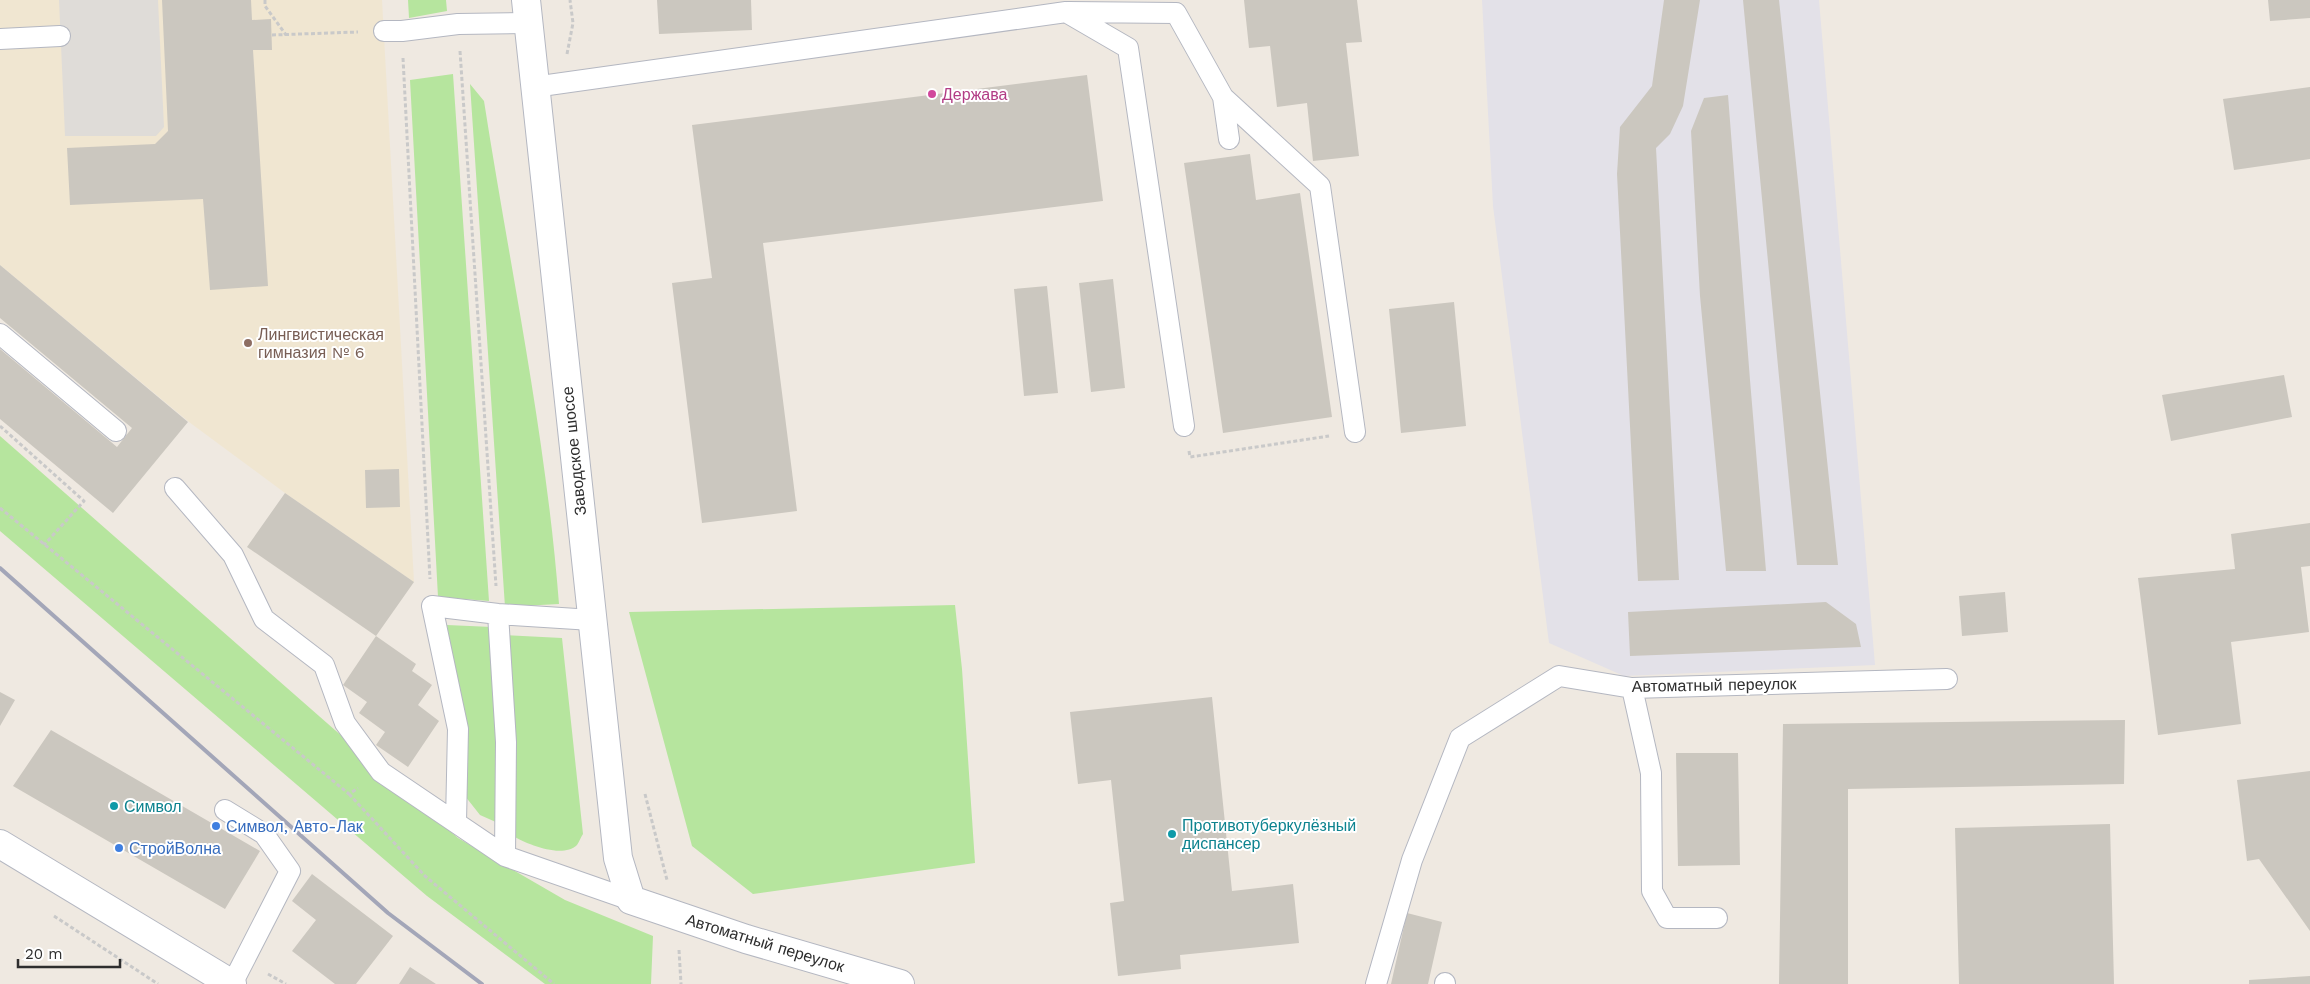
<svg xmlns="http://www.w3.org/2000/svg" width="2310" height="984" font-family="'Work Sans',sans-serif">
<style>
.industrial{fill:#e3e1e8}
.education{fill:#f0e6d1}
.green{fill:#b6e59e}
.plaza{fill:#dfdcd8}
.building{fill:#cbc7bf}
.lines{fill:none;stroke-linecap:round;stroke-linejoin:round}
.lane-casing{stroke:#b4b7c1;stroke-width:22}
.street-casing{stroke:#b4b7c1;stroke-width:30}
.secondary-casing{stroke:#b4b7c1;stroke-width:30}
.path{stroke:#c9c9c9;stroke-width:3;stroke-dasharray:4 2.5;stroke-linecap:butt}
.lane{stroke:#fff;stroke-width:20}
.street{stroke:#fff;stroke-width:28}
.secondary{stroke:#fff;stroke-width:28}
.rail{stroke:#a3a6b8;stroke-width:4}
.hotel-dot{fill:#d1479c;stroke:#fff;stroke-width:2}
.education-dot{fill:#8d6e63;stroke:#fff;stroke-width:2}
.culture-dot{fill:#0f9aa8;stroke:#fff;stroke-width:2}
.shop-dot{fill:#3f7fe0;stroke:#fff;stroke-width:2}
.labels{text-anchor:middle;dominant-baseline:central;stroke-width:4;stroke-linejoin:round;paint-order:stroke}
.hotel-label{font-size:16px;fill:#b23c85;stroke:#fff;text-anchor:start}
.education-label{font-size:16px;fill:#785e54;stroke:#fff;text-anchor:start}
.street-label{font-size:16px;fill:#2e2e2e;stroke:#fff}
.culture-label{font-size:16px;fill:#0d838f;stroke:#fff;text-anchor:start}
.shop-label{font-size:16px;fill:#366cbe;stroke:#fff;text-anchor:start}
</style>
<rect width="100%" height="100%" fill="#efe9e1"/>
<!-- industrial -->
<path class="industrial" d="M1482 0H1819L1875 665 1624 676 1549 643 1493 206Z"/>
<!-- education -->
<path class="education" d="M0 0H382L414 582 285 493 189 422 0 265Z"/>
<!-- green -->
<path class="green" d="M408 0H446L447 11 409 18Z
M453 74 489 601 438 597 410 80Z
M470 84 484 101C510 268 546 435 559 604L505 607Z
M0 436 458 838 565 900 653 936 651 984H545L427 896 0 531Z
M955 605 962 669 975 863 753 894 692 846 629 612Z
M447 625 492 627 498 823 480 815 465 796 461 708Z
M504 635 562 638 583 834C581 837 579 842 577 845 562 859 527 844 513 836Z"/>
<!-- plaza -->
<path class="plaza" d="M59 0H158L164 127 156 136H65Z"/>
<!-- building -->
<path class="building" d="M162 0H251L252 20 271 19 272 50H253L268 286 210 290 203 199 70 205 67 148 155 144 168 131Z
M657 0H751L752 30 659 34Z
M1244 0H1357L1362 42 1346 43 1359 156 1313 161 1307 103 1277 107 1270 46 1249 48Z
M1664 0H1700L1683 106 1670 134 1656 148 1679 580 1638 581 1617 174 1620 127 1652 86Z
M1743 0H1779L1838 565H1797Z
M2268 0H2310V18L2270 21Z
M1087 75 1103 201 763 243 797 511 702 523 672 283 712 278 692 125Z
M2310 87V159L2234 170 2223 99Z
M1728 95 1750 380 1766 571H1726L1700 296 1691 131 1704 98Z
M1250 154 1256 200 1300 193 1332 417 1223 433 1184 163Z
M0 265 188 422 113 513 0 419V349L117 447 132 428 0 318Z
M1113 279 1125 388 1091 392 1079 283Z
M1047 286 1058 393 1024 396 1014 289Z
M1454 302 1466 426 1401 433 1389 309Z
M2284 375 2292 417 2171 441 2162 395Z
M399 469 400 507 366 508 365 470Z
M285 493 414 582 376 636 247 547Z
M2310 523V566L2301 567 2309 632 2231 642 2241 724 2158 735 2138 578 2235 569 2231 534Z
M2005 592 2008 632 1962 636 1959 596Z
M1826 602 1856 624 1861 647 1630 656 1628 612Z
M376 636 416 664 412 671 432 685 418 705 439 721 408 767 376 745 385 732 359 713 367 702 343 685Z
M0 692 15 700 0 726Z
M1212 697 1232 891 1293 884 1299 943 1180 955 1181 969 1118 976 1110 903 1124 901 1111 780 1078 784 1070 712Z
M2125 720 2124 784 1848 789V984H1779L1783 724Z
M51 730 260 851 225 909 13 786Z
M1676 753H1738L1740 865 1678 866Z
M2310 771V931L2259 859 2247 861 2237 780Z
M2110 824 2114 984H1959L1955 828Z
M312 874 393 936 356 984H335L292 951 316 920 292 901Z
M1407 913 1442 922 1428 984H1391Z
M410 967 436 984H399Z
M2310 976V984H2249V980Z"/>
<g class="lines">
<!-- lane casing -->
<g class="lane-casing">
<path id="lane" d="M1068 12 1176 13 1223 97 1229 139
M384 31H402L458 24 528 23
M0 39 60 36
M534 87 1066 12 1128 48 1184 426
M1223 97 1320 186 1355 432
M0 334 116 431
M175 488 233 555 264 619 324 665 345 723 381 772 505 856 631 900
M498 614 506 742 505 856
M1632 688 1651 773 1652 891 1667 918H1717
M225 810 264 834 290 871 232 984
M456 822 458 729 432 606 498 614 592 620
M1376 984 1412 860 1460 738 1559 676 1632 688 1947 679
M1445 984V983"/>
</g>
<!-- street casing -->
<g class="street-casing">
<path id="street" d="M526 0 618 858 631 900 746 939 900 984"/>
</g>
<!-- secondary casing -->
<g class="secondary-casing">
<path id="secondary" d="M0 844 232 984"/>
</g>
<!-- path -->
<path class="path" d="M265 0V6L286 35
M272 35 358 32
M460 51 496 586
M567 54 573 23 570 0
M403 58 430 579
M0 426 84 501 44 545
M1189 451 1190 457 1329 436
M0 508 349 794 358 788
M349 794 425 876 554 984
M645 794 667 880
M54 916 158 984
M679 950 681 984
M268 974 286 984"/>
<!-- lane -->
<use href="#lane" class="lane"/>
<!-- street -->
<use href="#street" class="street"/>
<!-- secondary -->
<use href="#secondary" class="secondary"/>
<!-- rail -->
<path class="rail" d="M0 568 388 913 482 984"/>
</g>
<!-- markers -->
<circle class="hotel-dot" cx="932" cy="94" r="5"/>
<circle class="education-dot" cx="248" cy="343" r="5"/>
<g class="culture-dot">
<circle cx="114" cy="806" r="5"/>
<circle cx="1172" cy="834" r="5"/>
</g>
<g class="shop-dot">
<circle cx="216" cy="826" r="5"/>
<circle cx="119" cy="848" r="5"/>
</g>
<g class="labels">
<!-- hotel labels -->
<g class="hotel-label">
<text x="942" y="94">Держава</text>
</g>
<!-- education labels -->
<g class="education-label">
<text x="258" y="334">Лингвистическая<tspan x="258" dy="18">гимназия № 6</tspan></text>
</g>
<!-- street labels -->
<g class="street-label">
<text transform="translate(574 451) rotate(-96)">Заводское шоссе</text>
<text transform="translate(1714 685) rotate(-1)">Автоматный переулок</text>
<text transform="translate(765 943) rotate(17)">Автоматный переулок</text>
</g>
<!-- culture labels -->
<g class="culture-label">
<text x="124" y="806">Символ</text>
<text x="1182" y="825">Противотуберкулёзный<tspan x="1182" dy="18">диспансер</tspan></text>
</g>
<!-- shop labels -->
<g class="shop-label">
<text x="226" y="826">Символ, Авто-Лак</text>
<text x="129" y="848">СтройВолна</text>
</g>
</g>
<!-- scale -->
<path d="M18 959v8h102v-8" fill="none" stroke="#2e2e2e" stroke-width="2.5"/>
<text x="25" y="959" font-size="15" fill="#2e2e2e" stroke="#ffffff" stroke-width="4" paint-order="stroke">20 m</text>
</svg>
